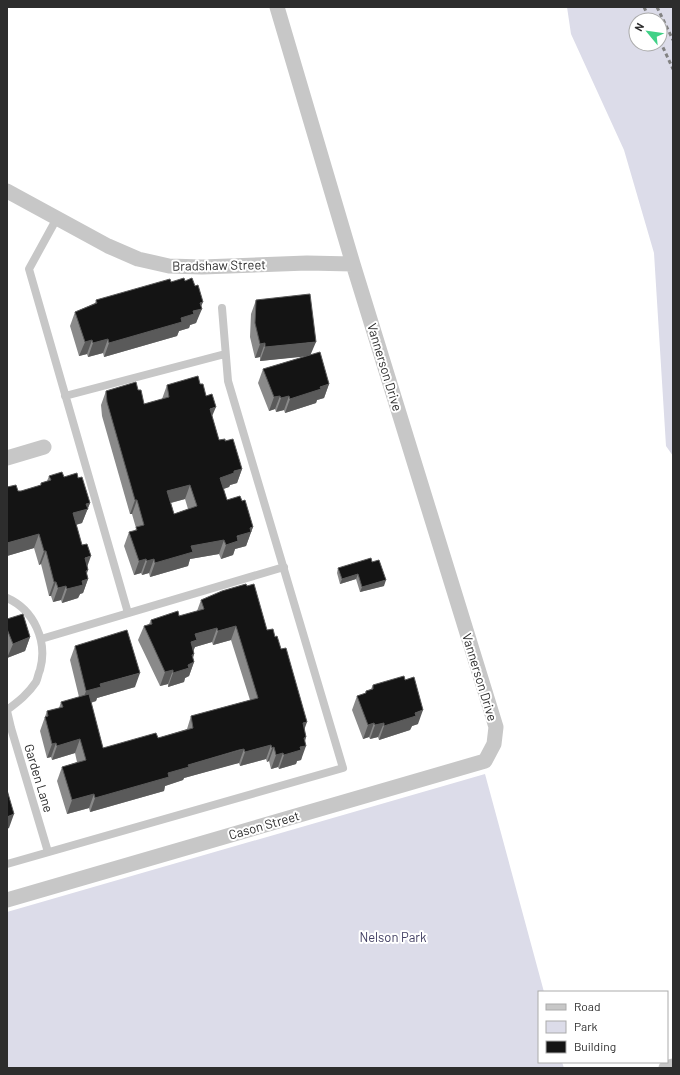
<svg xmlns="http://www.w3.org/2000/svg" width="680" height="1075" font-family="Barlow,sans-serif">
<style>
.green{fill:#dcdce9;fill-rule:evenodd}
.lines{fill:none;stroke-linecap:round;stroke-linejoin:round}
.service{stroke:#c7c7c7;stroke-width:8}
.minor{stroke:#c7c7c7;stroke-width:15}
.rail{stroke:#828282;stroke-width:3;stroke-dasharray:4 3;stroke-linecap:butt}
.wall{fill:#8a8a8a;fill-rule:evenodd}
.shaded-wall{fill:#5a5a5a}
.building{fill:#141414;stroke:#5a5a5a;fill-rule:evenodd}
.labels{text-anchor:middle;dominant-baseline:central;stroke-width:4;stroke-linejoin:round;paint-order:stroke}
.street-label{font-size:13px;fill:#2d2d2d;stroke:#fff}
.park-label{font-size:13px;fill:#423f63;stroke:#fff}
</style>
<rect width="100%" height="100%" fill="#fff"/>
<!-- green -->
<path class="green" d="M567 7H673V456L666 446 654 253 624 150 571 34ZM636 20H660V44H636Z
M485 774 544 992H539V1062H562L564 1068H7V912Z"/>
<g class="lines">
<!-- service -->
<path class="service" d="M57 218 29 269 128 613
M65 396 225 354
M7 598C34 610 48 641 40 670 38 674 38 678 36 682 28 694 19 701 7 710
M41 639 284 567
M7 711 11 728 48 852
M7 864 343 768 228 381 222 308"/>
<!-- minor -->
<path class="minor" d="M7 191 108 246 138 259 169 266 202 267 307 263 353 264
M7 458 44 447
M7 900 485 761 494 744 496 727 353 264 277 7
M666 1068 673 1066"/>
<!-- rail -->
<path class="rail" d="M644 7 650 20
M657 7 673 40
M660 41 673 69"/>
</g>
<!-- wall -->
<path class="wall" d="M185 281 201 307 196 323 190 325 189 328 179 331 177 336 104 357 103 353 88 357 87 354 79 356 70 326 75 312 95 303 96 300 171 282Z
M256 300 311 355 329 384 324 398 317 400 316 403 285 413 284 410 276 412 275 409 269 411 258 383 263 369 306 356 260 361V357L255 358 250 337 251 314Z
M200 384 206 396 212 416 219 440 225 441 242 469 237 483 230 485 229 487 223 489 227 500 242 501 253 527 251 532 246 546 235 549 233 555 221 559 219 554 190 559 188 566 150 577 149 573 142 575 141 573 134 575 124 546 129 532 135 531 136 528 132 514H130L102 416 101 405 106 391 138 390 144 404 162 399 167 385ZM185 499 188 509 174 514 171 503Z
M49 476 78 478 90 503 82 523 76 525 87 566V575L88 579 83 593 80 594 78 598 62 603 61 600 53 602 51 596H49L41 564 39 565 34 548 7 556V487L18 491H21L41 485V483L47 481Z
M372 562 384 586 360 592 356 579 340 584 337 573 338 568Z
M201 600 267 630 304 729 306 737 305 742 301 760 297 761 296 764 279 769 278 767 271 769 269 761 267 762 266 759 240 766 239 763 234 764 184 778 183 780 165 786 164 791 90 812 89 808 67 814 57 781 62 767 77 762 75 753 52 760 51 757 47 758 40 731 47 711 59 708 61 702 79 697 70 660 75 646 135 687 97 698 96 701 91 703 103 748 158 738 187 729 191 716 250 700 231 640 213 645 212 642 195 647 193 650 194 654 193 658 194 662 189 676 185 678 184 682 168 687V684L160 686 138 640 144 626 149 624 151 620 179 616 197 611Z
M7 619 30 637 25 651 7 658Z
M373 685 418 724 412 726 410 730 379 740 378 737 370 739 369 737 363 739 352 710 357 696 365 694 366 691 371 689Z"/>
<!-- shaded-wall -->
<path class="shaded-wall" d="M203 302 200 309H202L196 323 190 325 189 328 179 331 177 336 104 357 109 343 181 318 193 311 200 303Z
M108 339 103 353 88 357 93 343Z
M92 340 87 354 79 356 85 342Z
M316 342 310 356 260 361 265 347Z
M265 343 260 357 255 358 260 344Z
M329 384 324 398 317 400 316 403 285 413 290 399 320 387Z
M280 396 275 409 269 411 274 397Z
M289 396 284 410 276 412 281 398Z
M216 407 210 421V409Z
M242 469 237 483 230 485 229 487 215 492 220 478 234 471Z
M190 485 185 499 162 505 167 491Z
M135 500H137L132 514H130Z
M90 503 82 523 68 527 73 513 86 504Z
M253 527 246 546 235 549 233 555 221 559 226 545 250 528Z
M39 534 34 548 7 556V543Z
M224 540 219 554 190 559 188 566 150 577 155 563 191 546Z
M44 551H46L41 564 39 565Z
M91 556 86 570 85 558Z
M146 559 141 573 134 575 139 561Z
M154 559 149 573 142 575 147 561Z
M88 570 85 580 88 579 83 593 80 594 78 598 62 603 67 589 86 571Z
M358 574 356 579 340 584 342 579Z
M386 580 384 586 360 592 362 587Z
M54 582H56L51 596H49Z
M66 586 61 600 53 602 58 588Z
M236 626 231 640 213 645 218 631Z
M217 628 212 642 195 647 192 654 191 642 195 634Z
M30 637 25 651 7 658 13 644Z
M194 654 191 664 194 662 189 676 185 678 184 682 168 687 173 673 192 655Z
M173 670 168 684 160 686 165 672Z
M140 673 135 687 97 698 96 701 81 705 86 691 100 684Z
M423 710 418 724 412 726 410 730 379 740 384 726 415 713Z
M307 722 302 736 303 723Z
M374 723 369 737 363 739 368 725Z
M384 723 378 737 370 739 375 725Z
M306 737 303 746H306L301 760 297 761 296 764 279 769 284 755 304 738Z
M80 739 75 753 52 760 57 746Z
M56 743 51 757 47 758 52 744Z
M271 745 266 759 240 766 245 752Z
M274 747 269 761 267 762 272 748Z
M244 749 239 763 184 778 183 780 165 786 164 791 90 812 95 798 168 773 188 765Z
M283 753 278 767 271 769 276 755Z
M94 794 89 808 67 814 72 800Z
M14 814 9 828 7 829V817Z"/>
<!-- building -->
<path class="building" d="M184 278 185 281 192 278 195 286 198 285 203 302 200 303 202 309 193 311 194 314 181 318 182 322 109 343 108 339 93 343 92 340 85 342 75 312 97 303 96 300 170 279 171 282Z
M310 294 316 342 265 347V343L260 344 255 323 256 300Z
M320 352 329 384 320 387 321 389 290 399 289 396 281 398 280 396 274 397 263 369Z
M198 376 200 384H203L206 396 212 394 216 407 210 409 219 440 225 439V441L233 439 242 469 234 471V473L220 478 227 500 240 496 242 501 245 500 253 527 250 528 251 532 237 536 238 541 226 545 224 540 191 546 193 552 155 563 154 559 147 561 146 559 139 561 129 532 137 530 136 527 144 525 137 500H135L107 402 106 391 136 382 138 390H141L144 404 169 397 167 385ZM190 485 197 506 174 514 167 491Z
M62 472 64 477 77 473 78 478 82 477 90 503 86 504 88 509 73 513 82 545 87 544 91 556 85 558 88 570 86 571 88 579 82 581 83 585 67 589 66 586 58 588 56 582H54L46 551H44L39 534 7 543V487L16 485 18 491H21L41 485V483L51 480 49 476Z
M371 558 372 562 379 560 386 580 362 587 358 574 342 579 338 568Z
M246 584 247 586 254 584 267 630 273 629 275 637 277 636 281 649 286 648 307 722 303 723 306 737 304 738 306 746 300 747 301 750 284 755 283 753 276 755 274 747 272 748 271 745 245 752 244 749 239 750 188 765 189 767 168 773 169 777 95 798 94 794 72 800 62 767 86 760 80 739 57 746 56 743 52 744 45 717 48 716 47 711 63 707 61 702 89 694 103 748 156 733 158 738 193 728 191 716 258 698 236 626 218 631 217 628 195 634 197 640 191 642 194 654 192 655 194 662 188 665 189 668 173 673V670L165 672 144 626 152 624 151 620 178 611 179 616 204 609 201 600 222 591Z
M23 614 30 637 13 644 7 629V619Z
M127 630 140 673 100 684 101 687 86 691 75 646Z
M404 676 405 680 414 677 423 710 415 713 416 716 384 726V723L375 725 374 723 368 725 357 696 366 693V691L373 689V685Z
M7 790 14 814 7 817Z"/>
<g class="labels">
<!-- street labels -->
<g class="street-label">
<text transform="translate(219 265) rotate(-1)">Bradshaw Street</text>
<text transform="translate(385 367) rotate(73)">Vannerson Drive</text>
<text transform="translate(480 677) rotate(73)">Vannerson Drive</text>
<text transform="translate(39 778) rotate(73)">Garden Lane</text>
<text transform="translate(264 825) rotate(-16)">Cason Street</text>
</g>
<!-- park labels -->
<g class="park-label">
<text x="393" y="937">Nelson Park</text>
</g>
</g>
<!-- border -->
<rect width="680" height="1075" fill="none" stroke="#2d2d2d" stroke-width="16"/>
<!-- legend -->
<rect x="538" y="991" width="130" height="72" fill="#ffffff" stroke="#ababab"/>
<rect x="546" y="1004" width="20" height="6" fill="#c7c7c7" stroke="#ababab"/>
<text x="574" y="1011" font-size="12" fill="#2d2d2d">Road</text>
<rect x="546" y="1021" width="20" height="12" fill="#dcdce9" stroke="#ababab"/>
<text x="574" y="1031" font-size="12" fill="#2d2d2d">Park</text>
<rect x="546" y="1041" width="20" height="12" fill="#141414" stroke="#ababab"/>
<text x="574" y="1051" font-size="12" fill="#2d2d2d">Building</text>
<!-- north arrow -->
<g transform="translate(648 32) rotate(299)"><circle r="19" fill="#ffffff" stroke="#ababab"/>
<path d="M0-3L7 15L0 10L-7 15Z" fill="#41d187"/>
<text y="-6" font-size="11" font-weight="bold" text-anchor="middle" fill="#2d2d2d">N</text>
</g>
</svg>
